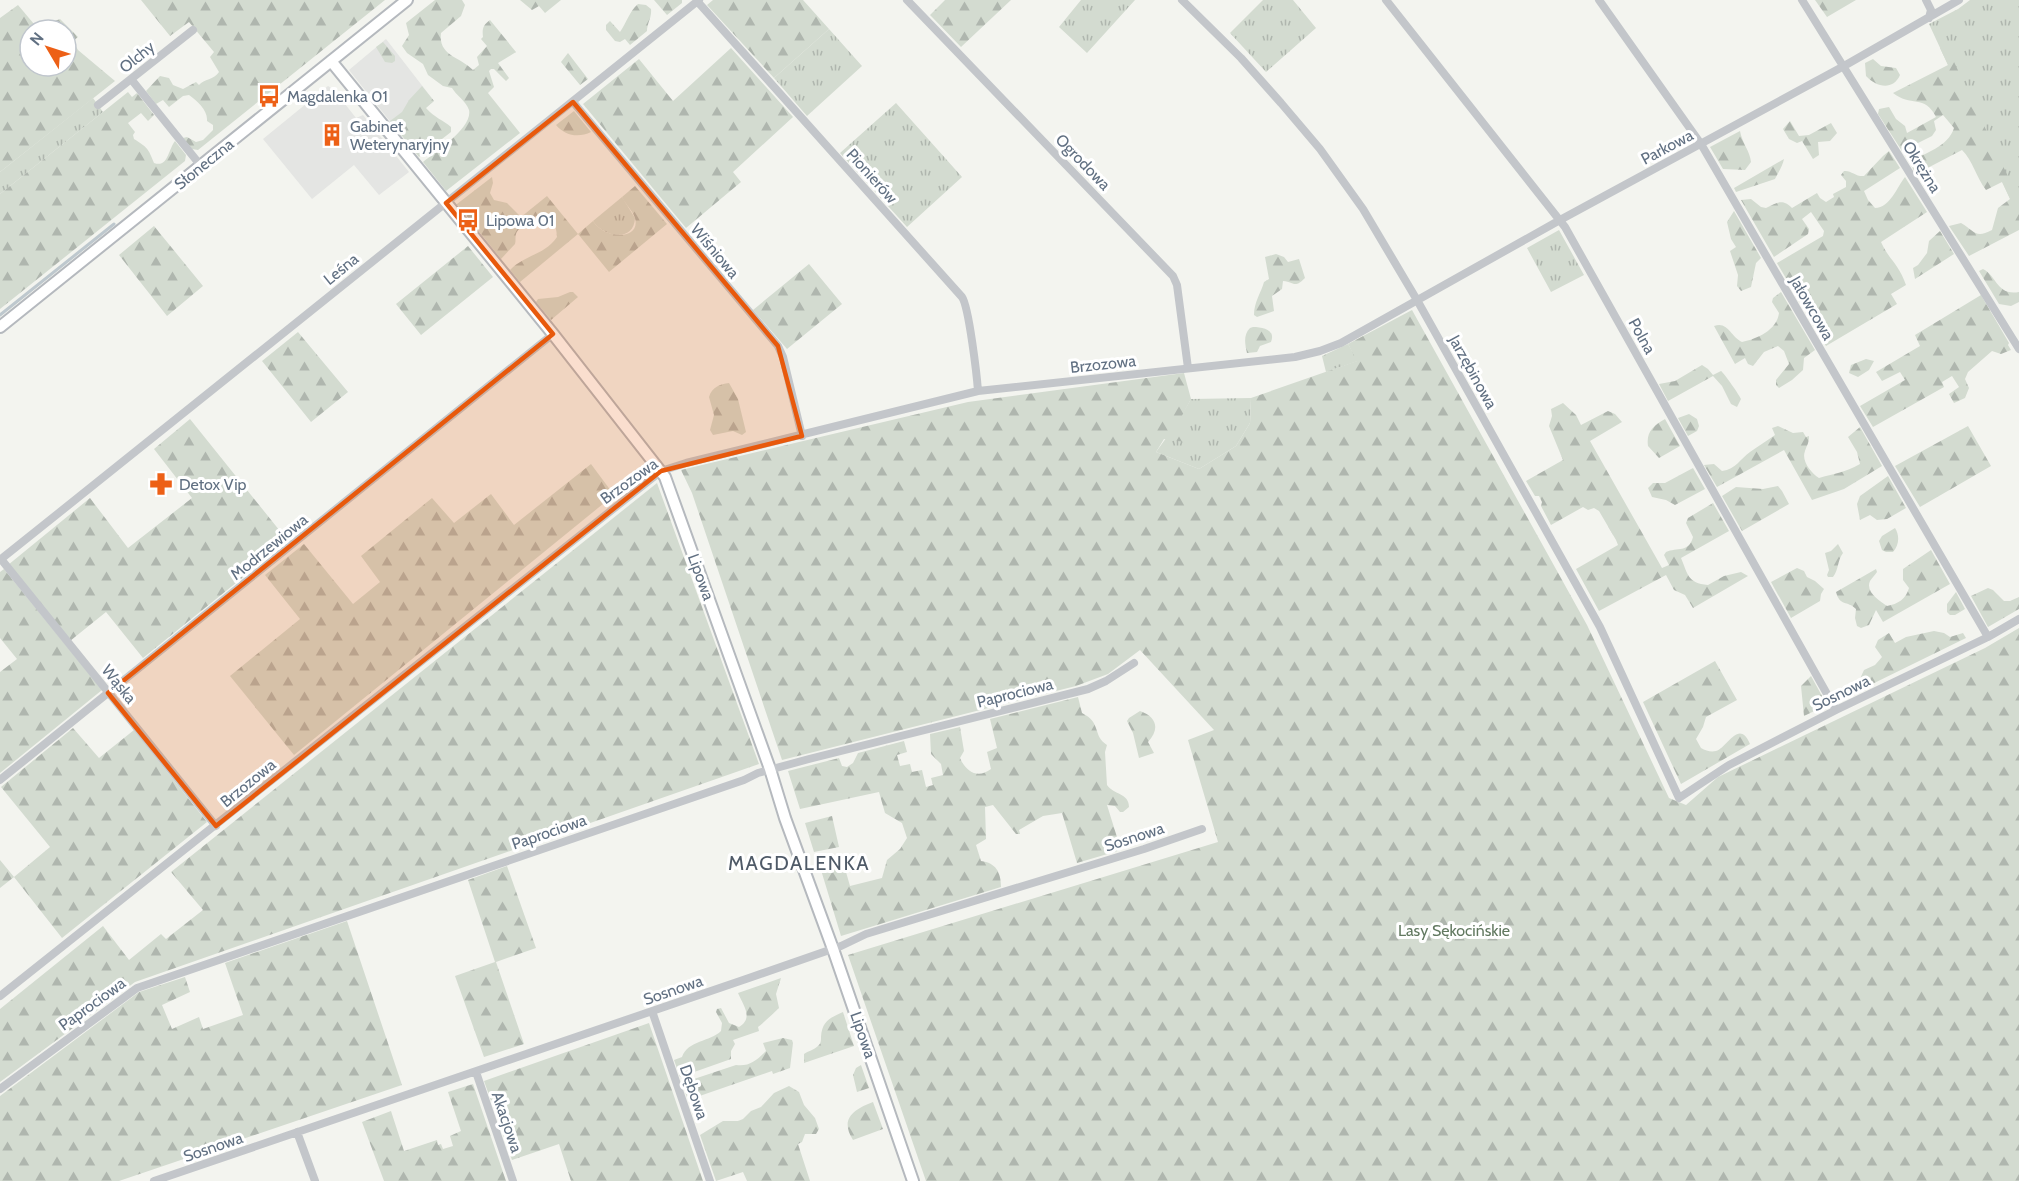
<svg xmlns="http://www.w3.org/2000/svg" width="2019" height="1181" font-family="Cabin,sans-serif">
<style>
.built{fill:#e4e5e3}
.grass{fill:url(#grass-tufts)}
.forest{fill:url(#forest-firs)}
.lines{fill:none;stroke-linecap:round;stroke-linejoin:round}
.stream{stroke:#bec8ce;stroke-width:3}
.secondary-casing{stroke:#b5b9be;stroke-width:14}
.street{stroke:#c3c6ca;stroke-width:8}
.secondary{stroke:#fff;stroke-width:10}
.marked{fill:#e8590c;fill-opacity:0.2;stroke:#e8590c;stroke-width:4.5;stroke-linejoin:round}
.labels{text-anchor:middle;dominant-baseline:central;stroke-width:6;stroke-linejoin:round;paint-order:stroke}
.street-label{font-size:16px;fill:#617082;stroke:#fff}
.poi-label{font-size:16px;fill:#617082;stroke:#fff;text-anchor:start}
.park-label{font-size:16px;fill:#627960;stroke:#fff}
.quarter-label{font-size:20px;letter-spacing:1.5px;fill:#4f5a67;stroke:#fff}
</style>
<defs>
<pattern id="grass-tufts" width="24" height="20" patternUnits="userSpaceOnUse" patternTransform="scale(1.5)"><rect width="24" height="20" fill="#d3dbd0"/><path d="M3 7l-1-3M5 7V3M7 7l1-3M15 17l-1-3M17 17v-4M19 17l1-3" fill="none" stroke="#afb6ae"/></pattern>
<pattern id="forest-firs" width="22" height="20" patternUnits="userSpaceOnUse" patternTransform="scale(1.5)"><rect width="22" height="20" fill="#d3dbd0"/><path d="M5 1l3.5 6h-7zM16 11l3.5 6h-7z" fill="#afb6ae"/></pattern>
</defs>
<rect width="100%" height="100%" fill="#f3f4ef"/>
<!-- built -->
<path class="built" d="M386 39 434 101 397 130 349 70Z
M328 86 334 90 356 118 363 115 409 172 379 195 354 165 312 199 263 139Z"/>
<!-- grass -->
<path class="grass" d="M1081 0H1135L1087 53 1059 27Z
M1263 0H1293L1316 28 1266 72 1230 33Z
M1970 0H2019V218L1929 24 1958 9Z
M829 29 862 66 807 116 774 78Z
M93 98 103 112 0 194V172Z
M896 103 962 177 907 227 840 153Z
M622 197 635 218C634 243 603 237 593 221Z
M1559 230 1584 275 1551 292 1527 248Z
M1348 344 1358 361 1326 372 1322 356Z
M1251 398 1250 423 1236 446 1199 469 1156 452 1177 423 1191 399Z"/>
<!-- forest -->
<path class="forest" d="M141 0H385L198 150 192 149 183 138 187 137 196 142 203 140 213 130V125L207 121C208 110 197 101 189 95L183 96 169 107 163 100 156 104 146 91 160 76 169 78 173 85 183 89 196 82 199 85C204 79 214 80 219 72L210 57 214 52 189 22 170 36Z
M435 0H462L465 5 461 16 441 33C438 56 461 57 473 70L479 65 477 57 487 46 481 39 483 37C482 29 483 25 490 20L516 52 498 63 509 78 506 81 494 69H491L489 71 494 87 488 93 520 133 446 191 423 162C435 152 473 128 469 110 466 101 456 95 452 88L443 86 428 75 423 64 407 53 402 46 409 35 406 23Z
M520 0H561L545 13 539 6 532 10Z
M654 0H682V3L667 15Z
M713 0H803L829 29 774 78 707 5Z
M945 0H1011L961 47 930 15Z
M1815 0H1856L1827 17Z
M638 4 646 5 651 9C652 17 647 23 647 31L630 45 625 39 620 42 615 41 606 30V25L610 21 620 32C627 22 629 12 638 4Z
M18 5 39 30H30V66H66V30H45L47 24 60 19 78 37 73 41 78 50 115 81 0 172V18Z
M383 42 395 56V61L392 63 385 62 376 47Z
M1947 47 2019 200V230L1969 256 1949 226 1961 223C1975 231 1975 239 1992 230L1998 208 2010 199 2002 182 1986 190C1976 177 1973 161 1962 150L1916 174 1909 162C1925 153 1948 147 1954 128L1943 115 1934 121 1936 130 1932 136 1902 151 1878 114 1879 109 1889 107 1896 119 1905 126 1907 133 1936 117C1925 94 1910 107 1893 93L1948 65 1940 48Z
M731 48 793 117 733 172 741 182 686 228 583 104 639 59 673 101Z
M568 53 588 79 580 85 561 62Z
M1873 59 1881 66 1896 68 1900 75C1893 91 1876 87 1866 76L1865 63Z
M422 86 434 101 426 108C435 118 443 120 451 127V132L419 157 390 121 402 112 409 100Z
M128 92 132 97 137 93 154 115 148 121 141 113 128 123 135 132 133 135 134 139C148 148 148 148 154 163 168 168 168 150 175 141L186 155 185 161 0 309V194Z
M574 111 591 132C579 138 565 136 556 125Z
M1790 121 1799 136 1809 135 1831 123 1837 133 1830 141 1818 142 1819 155 1813 159 1802 141 1797 143 1789 139 1783 129Z
M1740 131C1742 143 1750 151 1751 162L1745 170 1723 169 1710 147Z
M1889 151 1900 168 1864 191 1868 200 1875 208C1890 208 1897 187 1905 177L1927 212 1881 242C1889 260 1899 264 1906 285L1891 294 1897 304 1826 346 1777 263 1823 236 1824 231 1811 212 1802 219 1809 229 1808 234 1774 257 1741 200 1751 199 1761 207 1766 208C1777 203 1782 198 1792 208L1817 193 1820 198 1826 202 1834 197 1833 194 1846 187V181L1841 175 1844 171C1851 170 1856 177 1864 176L1883 156Z
M1784 159C1783 165 1778 173 1775 179L1736 192 1734 188Z
M492 177 493 183 490 193 494 200 507 203 521 217 547 196 578 234 593 221C605 240 641 240 635 218 633 211 625 204 622 197L635 186 667 224 609 272 578 234 520 282 510 270C524 255 545 255 557 237 557 229 553 214 543 214 535 215 518 227 516 234 515 238 516 241 515 244L501 259 457 204Z
M1734 211 1761 258 1756 263 1751 287 1741 291 1737 286 1738 275 1730 251 1736 247 1731 239 1727 222Z
M154 226 203 286 167 316 119 255Z
M1940 231 1954 254 1915 279 1913 268 1918 265 1927 253 1929 241Z
M468 246 493 277 421 335 396 304Z
M1276 254 1284 257 1288 262 1299 259 1305 278C1294 289 1295 282 1283 281L1282 289 1272 296 1274 311 1257 317 1254 315C1254 302 1261 293 1264 282L1269 279 1265 257Z
M809 264 842 304 787 349 753 310Z
M1983 269C1997 276 1997 296 2019 292V302L2011 306 1999 304 1979 271Z
M570 292H573L578 297 551 320 536 302 538 299 558 297Z
M1781 292 1815 350 1804 358 1803 370 1792 380 1779 388 1776 385V380L1789 364 1784 351 1778 346 1764 352 1753 366 1748 364 1745 358 1735 364 1714 326C1728 321 1730 336 1742 342 1757 339 1777 330 1779 313L1772 302 1773 298Z
M1981 295 2009 343 2008 345 2011 350 2001 354 1992 351 1968 372 1965 379 1969 388 1965 398 1954 403 1949 394 1959 387 1952 376 1942 382 1944 387 1873 427 1860 406 1905 380 1900 372 1882 381 1876 372 1920 346 1915 335Z
M1412 310 1587 625 1669 798 1686 805 1718 777 1985 648 2019 628V1181H926L848 955 1218 842 1188 740 1214 730 1140 650 1108 674 1076 686 782 760 692 493 681 470 968 402 1184 373 1191 399 1178 423 1189 433 1185 442 1164 439 1156 452 1199 469 1236 446 1250 423 1251 398 1357 361 1348 344Z
M1253 327C1263 327 1276 330 1271 342L1260 346 1257 352 1247 353C1245 344 1243 335 1250 328Z
M298 332 348 392 311 422 262 361Z
M1866 359 1874 361 1869 370 1858 377 1849 373 1851 365Z
M1702 365 1708 369 1713 375 1721 371C1724 373 1740 396 1741 399L1737 407 1731 404 1722 386 1713 376 1668 401 1659 384 1675 381Z
M729 383 738 399 746 432 742 435 733 431 713 435 710 430 714 415 709 397C712 387 720 384 729 383Z
M1563 403 1576 415 1581 425 1608 411 1615 414 1622 422 1590 441 1662 568 1669 565 1664 555 1666 552C1677 547 1689 553 1693 537L1686 523 1688 518 1713 503 1729 531 1681 558C1688 574 1687 583 1708 585L1724 576 1741 572 1748 576 1693 608 1685 595 1674 590 1666 575 1599 611 1576 569 1618 545 1616 540 1599 511 1594 508 1588 510 1583 507 1551 525 1541 506 1542 502 1539 496H1535L1526 481 1563 460 1549 426 1552 416 1551 409Z
M1689 414 1697 419 1699 426 1697 431 1688 436 1678 418Z
M190 419 288 541 143 658 106 612 70 641 8 565 90 498 128 548 192 498 154 449Z
M1665 419 1680 446 1659 458 1648 446C1646 432 1653 426 1665 419Z
M1778 426 1793 433 1803 432 1806 437 1809 436C1809 443 1807 445 1805 451 1801 461 1811 473 1819 478 1836 473 1844 473 1860 464L1857 452 1848 437 1860 427 1882 466 1844 489 1812 500 1784 450 1717 487 1704 465 1714 464 1722 471C1736 469 1740 459 1750 452 1758 446 1767 441 1775 435L1772 428Z
M1968 426 1991 466 1920 507 1895 466Z
M591 464 614 495 294 755 230 676 300 619 265 575 304 544 353 604 380 582 361 556 432 498 454 523 491 494 514 525Z
M1693 468 1705 489 1675 505 1666 500 1652 497 1648 488 1653 483H1665Z
M1888 476 1906 508 1887 519 1877 520 1870 515 1860 520 1857 504 1860 496Z
M657 483 759 764 135 982 0 1082V1009L103 926 129 960 161 934 166 939 203 910 171 872Z
M1778 486 1782 491 1789 504 1742 531 1722 496 1736 487 1763 489Z
M1895 528C1900 536 1899 545 1893 552H1886L1882 550 1879 541 1882 536Z
M1838 544 1843 553C1837 561 1839 569 1833 577H1828L1827 575 1829 570 1825 553 1831 551Z
M1931 550 1950 584 1883 622 1876 610 1869 625 1861 628 1857 626 1855 618 1856 609C1847 600 1840 607 1836 592L1876 569 1877 572C1875 575 1872 578 1870 581 1865 592 1880 601 1887 606 1898 604 1906 599 1909 588L1903 580V569Z
M1797 568 1804 571 1807 577 1815 581 1824 589 1821 594 1820 601 1791 618 1771 582Z
M4 569 102 690 0 773V672L17 659 0 638V572Z
M1988 588 1993 590 2004 601H2010L2019 597V609L1988 627 1971 596Z
M1956 592 1965 609 1955 615H1950L1947 612V604Z
M1934 631 1944 633 1950 637 1963 633 1966 638 1862 689 1859 681 1864 670 1875 665 1882 657 1875 647 1878 640 1889 633 1895 643 1906 637Z
M1715 661 1737 700 1706 717 1703 727 1696 739 1701 748C1706 751 1711 752 1716 751 1727 748 1739 718 1750 744L1681 784 1643 702Z
M1811 676 1827 705 1804 716 1801 686Z
M1078 697 1082 713C1102 723 1092 735 1107 745L1105 752 1107 785C1114 795 1129 793 1129 807L1123 812H1120L1115 806 1107 805 1121 850 1077 863 1062 813 1043 816 1019 830 1020 834H1016L993 805 985 807 986 839 976 845 981 861C996 863 1001 872 1001 887L841 936 821 870 844 865 850 886 882 878 887 860 900 849 907 838 902 823 885 813 879 792 800 809 788 771 839 758 842 766 847 767 853 763 858 753 904 741 907 752 897 755 900 766 910 764 912 772 922 770 926 787 933 785 931 778 943 775 941 764 931 754 930 734 960 727 964 751 960 758C966 772 978 779 991 769L987 752 997 748 990 719Z
M1140 711C1157 717 1160 729 1148 742L1154 753 1139 758 1133 733 1127 721 1129 718Z
M73 728 99 758 134 730 207 822 62 938 14 877 0 888V860L14 877 50 847 1 787Z
M832 816 839 847 814 852 805 823Z
M507 866 536 948 496 962 524 1044 484 1057 455 976 495 962 468 880Z
M347 921 402 1085 119 1181H0V1096L139 992 185 977 190 992 162 1005 172 1029 199 1017 203 1029 243 1015 225 963Z
M781 978 776 994 779 1008C776 1011 761 1025 758 1027L759 1031 733 1040 735 1044 731 1051V1059L680 1077 674 1060 682 1057C688 1040 710 1042 721 1031L722 1023 716 1012 717 1009 721 1008 729 1023 739 1027C754 1018 743 1005 738 993Z
M843 1012 854 1046 804 1063V1054C808 1051 814 1050 818 1046 821 1043 821 1041 821 1037 822 1021 830 1018 843 1012Z
M649 1023 703 1181H571L559 1144 512 1160 484 1081Z
M783 1038 792 1040 793 1043 790 1068 773 1074 772 1071 688 1100 682 1083 736 1065C749 1067 757 1060 766 1051L763 1043Z
M861 1065 869 1088 857 1092 853 1075 856 1068Z
M473 1084 506 1181H384L362 1122 391 1111 404 1151 437 1140 438 1145 441 1144 443 1149 453 1146 450 1136 461 1131 448 1092Z
M789 1086 799 1092 804 1105 815 1118 819 1129 816 1134H805L802 1142 798 1144 810 1181H747L743 1172 716 1181 700 1135 723 1121H738L743 1119 751 1111 761 1107 774 1093Z
M873 1102 883 1129 853 1140C839 1118 855 1109 873 1102Z"/>
<g class="lines">
<!-- stream -->
<path class="stream" d="M0 315 114 224"/>
<!-- secondary casing -->
<g class="secondary-casing">
<path id="secondary" d="M331 61 553 334 665 477 770 769 785 818 833 949 913 1181
M0 327 407 0"/>
</g>
<!-- street -->
<path class="street" d="M907 0 1173 276 1177 285 1188 368
M1182 0 1241 58 1281 103 1320 149 1363 209 1417 300 1600 627 1679 798 1729 765 1836 710 1988 637 2019 619
M1386 0 1565 227 1836 710
M1599 0 1701 144 1988 637
M1802 0 2019 349
M1926 0 1931 10 1929 18
M697 1 962 297C969 307 977 377 978 391
M131 79 201 166
M573 102 778 346 783 357 802 436
M98 105 193 30
M1 559 216 826
M0 560 699 0
M0 780 553 334
M0 996 661 471 686 463 978 391 1295 357 1320 351 1341 343 1560 220 1844 66 1959 0
M652 1011 710 1181
M476 1072 513 1181
M0 1089 137 988 744 780 758 773 809 759 1088 689 1106 681 1134 663
M297 1132 315 1181
M154 1181 746 979 841 946 866 934 1144 849 1202 829"/>
<!-- secondary -->
<use href="#secondary" class="secondary"/>
</g>
<!-- marked area -->
<path class="marked" d="M573 102 778 346 802 436 661 471 216 826 108 693 553 334 446 203Z"/>
<!-- icons -->
<defs>
<g id="bus-bare" transform="scale(1.8)"><path d="M-5-6H5V4H4V6H2V4H-2V6H-4V4H-5ZM-3.5-4V0h7V-4ZM-3.5 1.2v1.5H-2V1.2ZM2 1.2v1.5H3.5V1.2Z" fill="#ed6016" stroke="#fff" stroke-width="2.5" paint-order="stroke"/></g>
<g id="building-bare" transform="scale(1.8)"><path d="M-4-6H4V6H1V3H-1V6H-4ZM-2.5-4.3h1.7v1.8h-1.7ZM.8-4.3h1.7v1.8H.8ZM-2.5-1h1.7V.8h-1.7ZM.8-1h1.7V.8H.8Z" fill="#ed6016" stroke="#fff" stroke-width="2.5" paint-order="stroke"/></g>
<g id="pharmacy-bare" transform="scale(1.8)"><path d="M-2-6h4v4h4v4h-4v4h-4v-4h-4v-4h4Z" fill="#ed6016" stroke="#fff" stroke-width="2.5" paint-order="stroke"/></g>
</defs>
<g fill-rule="evenodd">
<use href="#bus-bare" x="269" y="96"/>
<use href="#building-bare" x="332" y="135"/>
<use href="#bus-bare" x="468" y="220"/>
<use href="#pharmacy-bare" x="161" y="484"/>
</g>
<g class="labels">
<!-- street labels -->
<g class="street-label">
<text transform="translate(137 57) rotate(-39)">Olchy</text>
<text transform="translate(1667 147) rotate(-28)">Parkowa</text>
<text transform="translate(1083 162) rotate(46)">Ogrodowa</text>
<text transform="translate(204 164) rotate(-39)">Słoneczna</text>
<text transform="translate(1922 167) rotate(58)">Okrężna</text>
<text transform="translate(872 176) rotate(48)">Pionierów</text>
<text transform="translate(715 251) rotate(50)">Wiśniowa</text>
<text transform="translate(341 269) rotate(-39)">Leśna</text>
<text transform="translate(1812 308) rotate(60)">Jałowcowa</text>
<text transform="translate(1642 336) rotate(61)">Polna</text>
<text transform="translate(1103 364) rotate(-6)">Brzozowa</text>
<text transform="translate(1473 372) rotate(61)">Jarzębinowa</text>
<text transform="translate(629 481) rotate(-36)">Brzozowa</text>
<text transform="translate(269 547) rotate(-39)">Modrzewiowa</text>
<text transform="translate(701 577) rotate(70)">Lipowa</text>
<text transform="translate(119 684) rotate(51)">Wąska</text>
<text transform="translate(1015 693) rotate(-14)">Paprociowa</text>
<text transform="translate(1841 693) rotate(-26)">Sosnowa</text>
<text transform="translate(248 783) rotate(-39)">Brzozowa</text>
<text transform="translate(549 832) rotate(-19)">Paprociowa</text>
<text transform="translate(1134 837) rotate(-18)">Sosnowa</text>
<text transform="translate(673 990) rotate(-19)">Sosnowa</text>
<text transform="translate(92 1004) rotate(-36)">Paprociowa</text>
<text transform="translate(863 1035) rotate(71)">Lipowa</text>
<text transform="translate(694 1092) rotate(71)">Dębowa</text>
<text transform="translate(507 1122) rotate(71)">Akacjowa</text>
<text transform="translate(213 1147) rotate(-19)">Sosnowa</text>
</g>
<!-- poi labels -->
<g class="poi-label">
<text x="287" y="96">Magdalenka 01</text>
<text x="350" y="126">Gabinet<tspan x="350" dy="18">Weterynaryjny</tspan></text>
<text x="486" y="220">Lipowa 01</text>
<text x="179" y="484">Detox Vip</text>
</g>
<!-- park labels -->
<g class="park-label">
<text x="1454" y="930">Lasy Sękocińskie</text>
</g>
<!-- quarter labels -->
<g class="quarter-label">
<text x="799" y="863">MAGDALENKA</text>
</g>
</g>
<!-- north arrow -->
<g transform="translate(48 48) rotate(309)"><circle r="28" fill="#ffffff" stroke="#c0c6cd" stroke-width="1.5"/>
<path d="M0-4.5L10 22L0 15L-10 22Z" fill="#ed6016"/>
<text y="-9" font-size="16" font-weight="bold" text-anchor="middle" fill="#617082">N</text>
</g>
</svg>
